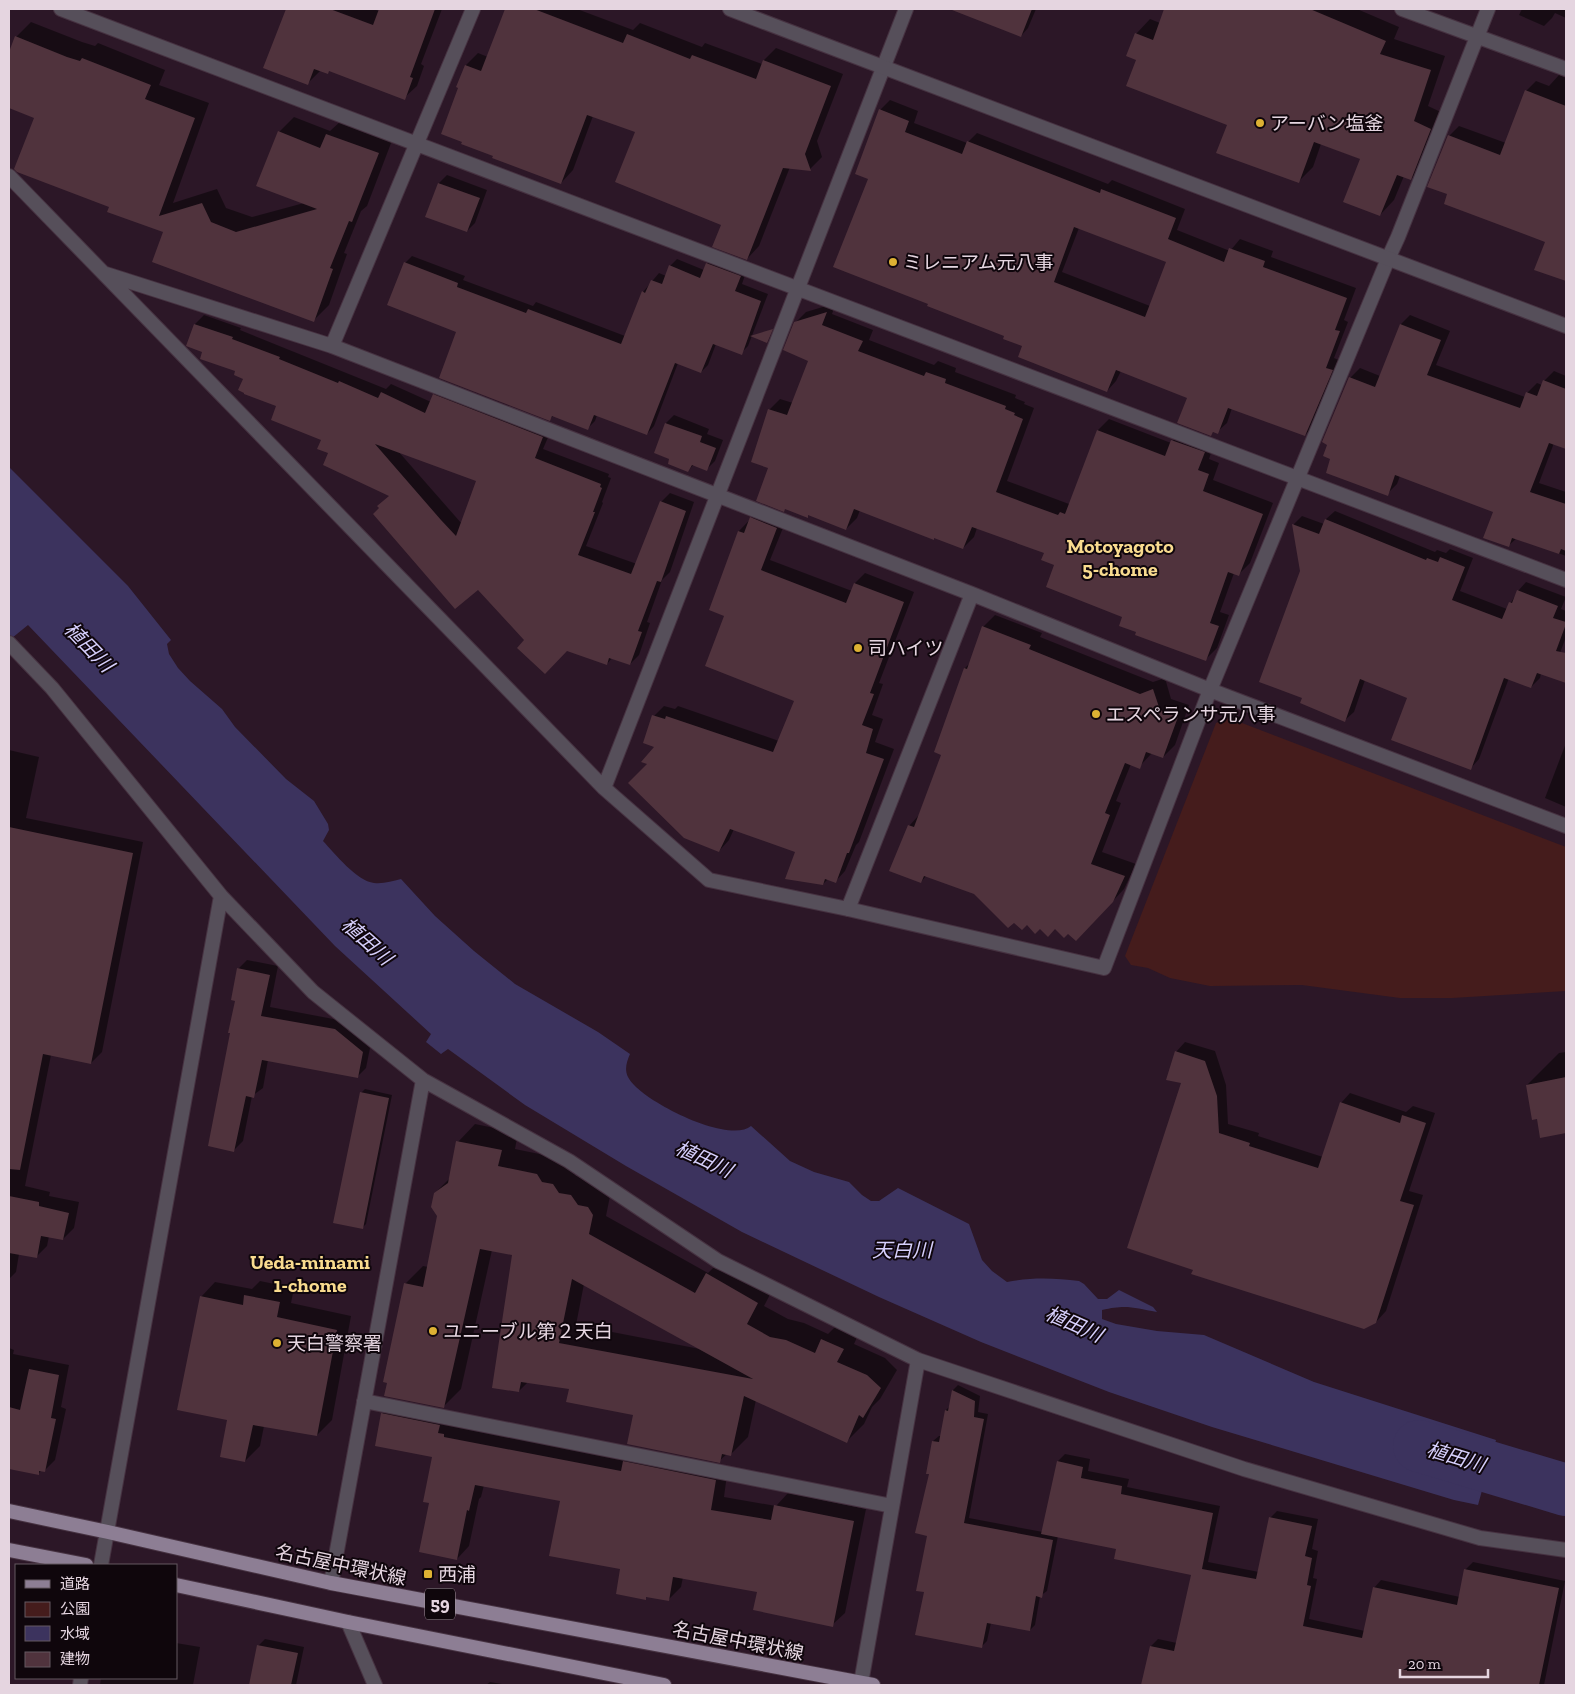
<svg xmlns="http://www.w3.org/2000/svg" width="1575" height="1694" font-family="'Zilla Slab','Noto Sans JP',serif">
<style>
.green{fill:#451c1c}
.water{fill:#3c335e}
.shadow{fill:#0007;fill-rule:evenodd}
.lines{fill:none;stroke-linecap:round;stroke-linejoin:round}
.river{stroke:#3c335e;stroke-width:52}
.building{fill:#50333d;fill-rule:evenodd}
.minor-casing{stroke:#463241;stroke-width:16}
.tertiary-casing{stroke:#463241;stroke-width:16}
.primary-casing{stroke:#463241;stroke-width:16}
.minor{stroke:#564f5a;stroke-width:14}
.tertiary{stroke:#564f5a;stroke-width:14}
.primary{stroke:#8d7e94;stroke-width:14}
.poi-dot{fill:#ddb133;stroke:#0f060c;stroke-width:2}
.labels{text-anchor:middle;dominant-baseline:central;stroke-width:4;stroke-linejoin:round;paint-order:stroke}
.shield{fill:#0f060c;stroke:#a597a0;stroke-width:1}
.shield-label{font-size:18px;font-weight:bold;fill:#e5d5e0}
.poi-label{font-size:19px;fill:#e5d5e0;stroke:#0f060c;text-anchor:start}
.street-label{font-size:19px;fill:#e5d5e0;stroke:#0f060c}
.neighbourhood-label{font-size:20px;font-weight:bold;fill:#f9db8f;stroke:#0f060c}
.water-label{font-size:20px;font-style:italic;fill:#d6cffc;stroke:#0f060c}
</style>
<rect width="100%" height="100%" fill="#2c1727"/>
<!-- green -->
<path class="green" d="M1229 718 1566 847V991L1452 998H1400L1302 985 1210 986 1170 978 1148 968 1131 965 1125 956 1216 723Z"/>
<!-- water -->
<path class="water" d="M9 467 128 586 171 640 167 644 169 654 178 668 190 681 222 709 235 727 286 779 314 801 328 824 329 830 323 841C335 854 357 881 374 883 384 884 392 881 401 879L435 916 474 951 515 984 598 1032 630 1054C627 1061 624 1069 628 1077 639 1100 729 1145 751 1126L790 1161 814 1172 849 1182 862 1195 871 1201H879L898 1188 969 1224 982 1260 992 1271 1007 1282C1032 1277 1055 1278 1079 1281L1084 1284 1098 1299H1107L1119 1290 1153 1307 1157 1312C1134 1308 1127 1304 1102 1310V1319L1116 1324 1157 1331 1204 1335 1314 1382 1496 1440 1478 1505 1454 1500 1212 1427 1109 1392 981 1342 879 1297 742 1232 626 1166 525 1105 448 1049 441 1054 426 1042 431 1034 335 946 28 625 12 638 9 634Z"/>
<!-- shadow -->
<path class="shadow" d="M287 9H373L379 11 380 9H442L421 64 424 66 417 86 404 98 329 70 320 71 308 83 265 67Z
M507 9H577L633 30 640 23 702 47 705 43 762 64 764 60 776 48 843 74 817 141 822 157 810 169 790 167 759 246 747 259 722 224 636 131 593 116 573 170 561 183 460 87 466 65 478 53 488 57Z
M993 9H1036L1028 28 1021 36 988 23Z
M1166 9H1357L1399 27 1394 39 1445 56 1428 106 1445 114 1425 165 1411 179 1404 176 1394 200 1380 215 1361 159 1321 144 1313 167 1298 182 1229 124 1137 59 1136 34 1150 19 1160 23Z
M1522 9H1566V18L1555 13 1552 18 1544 26 1519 15Z
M31 22 82 42 95 46 98 43 165 70 159 85 209 103 173 203 217 189 226 208 252 217 304 203 279 132 294 117 330 131 342 120 393 138 367 206 361 211 344 253 347 254 329 305 314 320 164 232 111 207 35 117 9 107V56L16 37Z
M1559 75 1566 78V280L1536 269 1546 241 1449 194V136L1459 126 1506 143 1526 91 1536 81 1549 86Z
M890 100 918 111 914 123 967 143 977 133 1108 184 1112 180 1185 209 1177 230 1230 251 1240 239 1273 251 1271 257 1356 288 1344 320 1348 322 1334 358 1341 361 1314 426 1305 435 1232 408 1227 423 1217 432 1214 431 1211 435 1189 397 1121 371 1116 381 1107 391 1006 335 870 178 880 110ZM1079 228 1167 262 1150 306 1062 272Z
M447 175 487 190 475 223 467 231 427 216 439 183Z
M412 256 465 276 463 280 533 306 536 302 625 336 643 292 659 273 666 276 670 266 677 259 704 270 707 264 714 257 747 269 742 284 768 294 748 346 741 353 716 344 708 365 701 372 678 363 654 426 647 434 597 415 595 421 588 428 554 415 549 420 457 332 405 263Z
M836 303 832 314 873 330 869 340 934 365 938 361 956 368 955 372 1016 395 1015 398 1025 402 1024 404 1034 408 1007 481 1069 504 1071 502 1098 430 1109 419 1171 443 1183 429 1215 441 1209 459 1219 463 1213 480 1273 503 1250 563 1239 574 1234 573 1220 612 1229 615 1217 648 1206 659 1138 632 1124 616 1056 564 1045 552 977 528 974 537 963 548 935 537 933 539 860 510 857 518 846 529 809 514 807 516 786 508 769 467V410L780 399 793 403 809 360 795 323 806 312Z
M204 315 241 328 240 330 386 389 391 384 431 402 434 395 443 386 552 428 543 449 609 474 608 477 611 478 602 502 603 503 586 546 637 564 661 502 670 493 694 502 670 572 662 580 647 622 650 623 639 655 630 664 612 658 607 664 567 650 526 640 390 495 330 453 323 439 278 405 237 371 203 351 188 345 195 324ZM398 451 478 480 462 524Z
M1410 315 1450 331 1436 365 1525 397 1527 393 1537 383 1542 385 1544 381 1554 371 1566 376V448L1554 443 1539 483 1566 492V556L1517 538 1508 546 1495 511 1400 476 1397 484 1387 494 1350 378 1360 368 1380 376 1401 324Z
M674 415 709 429 707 434 723 440 715 461 707 469 694 464 688 471 671 459 655 453 666 423Z
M761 508 787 518 770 560 852 591 855 583 865 573 914 592 879 683 883 684 872 715 883 719 875 742 894 749 859 842 856 845 845 871 835 882 828 879 823 884 796 851 734 829 729 840 719 851 650 764 656 747 654 716 664 706 675 709 678 706 779 741 796 700 726 615 739 531Z
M1335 511 1435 552 1437 550 1446 553 1450 549 1473 558 1460 591 1507 609 1518 591 1526 582 1566 597 1561 609 1566 611V637L1555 666 1541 673 1540 678 1531 687 1509 678 1479 759 1471 768 1409 697 1365 680 1354 712 1345 720 1303 697 1301 572 1294 524 1302 516 1324 524 1326 519Z
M995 615 1042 633 1040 637 1153 682 1165 678 1171 699 1189 705 1175 745 1163 757 1152 753 1139 767 1131 764 1116 801 1121 803 1102 852 1136 864 1124 889 1088 928 1068 932 1055 928 1040 927 1027 923 975 892 927 875 921 882 909 826 919 815 943 754 965 668 970 663 983 627Z
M1566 743V807L1545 798Z
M9 750 39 757 26 818 143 842 102 1052 91 1063 51 1055 25 1186 50 1192 49 1196 79 1202 74 1228 63 1239 49 1236 47 1246 36 1257 19 1254 16 1272 9 1279Z
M247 960 278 966 270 1007 344 1021 371 1043 366 1068 357 1077 268 1060 263 1088 252 1096 243 1141 234 1150 238 969Z
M1185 1042 1215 1051 1226 1085 1228 1124 1259 1133 1258 1136 1323 1157 1341 1103 1350 1093 1406 1112 1413 1106 1435 1113 1409 1191 1423 1195 1386 1311 1376 1322 1195 1269 1182 1082 1176 1052Z
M1566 1052V1132L1541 1137 1538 1118 1527 1085 1559 1053Z
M365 1089 392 1095 366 1224 362 1228 361 1093Z
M475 1124 518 1133 515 1149 554 1157 560 1165 570 1167 576 1176 589 1178 596 1188 605 1190 610 1196 606 1216 708 1273 724 1257 775 1285 764 1306 788 1319 804 1323 828 1334 840 1322 860 1331 854 1344 885 1358 897 1370 880 1399 872 1407 864 1424 847 1441 756 1400 748 1437 731 1454H727L719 1461 635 1414 570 1388 528 1382 519 1391 513 1254 492 1250 461 1389 443 1407 405 1284 423 1266 428 1267 438 1216 435 1193 450 1178 458 1142ZM584 1284 700 1349 576 1325Z
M260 1281 294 1288 291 1303 351 1316 332 1420 317 1435 264 1426 260 1446 245 1461 228 1419 201 1297 215 1282 252 1289Z
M9 1348 14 1350 13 1354 69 1365 61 1407 66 1409 55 1460 44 1471 42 1470 38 1474 9 1468Z
M958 1385 980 1396 978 1412 988 1414 969 1518 1043 1532 1058 1461 1065 1454 1090 1459 1088 1471 1129 1479 1127 1487 1220 1506 1208 1562 1259 1572 1270 1518 1277 1511 1318 1519 1312 1549 1318 1551 1313 1578 1317 1579 1309 1619 1365 1631 1374 1588 1381 1580 1460 1597 1466 1569 1473 1562 1565 1581 1544 1685H1157L1143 1682 1151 1646 1158 1639 1177 1643 1192 1574 1118 1548 1058 1536 1047 1591 1040 1596 1035 1625 1030 1630 991 1623 987 1641 981 1647 925 1591 931 1473H928L933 1441 939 1436H941L946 1410 950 1406 953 1390Z
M395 1401 728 1467 724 1497 776 1506 788 1493 866 1509 845 1613 832 1625 758 1591 683 1577 681 1587 668 1600 648 1596 645 1598 622 1568 561 1500 484 1485 481 1497 479 1499 469 1546 457 1559 431 1502 433 1456 382 1414Z
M265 1639 304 1647 296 1685H250L258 1646Z
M176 1643 200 1647 193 1685H100L101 1678H176Z
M490 1682 508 1685H486Z"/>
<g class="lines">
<!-- river -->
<path class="river" d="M1419 1446 1566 1490"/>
</g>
<!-- building -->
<path class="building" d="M286 9H330L373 25 379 9H435L410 77 413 78 405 100 329 71 328 74 314 69 308 85 263 68Z
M505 9H534L623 43 627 34 690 59 692 55 756 79 763 60 831 86 805 154 811 171 783 168 747 260 712 247 721 225 615 182 635 132 587 115 561 184 492 158 493 156 461 144 462 142 441 134 458 88 456 87 465 65 481 71Z
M952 9H1032L1021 37 952 10Z
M1164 9H1310L1386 41 1380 54 1431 70 1414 121 1431 129 1411 180 1397 175 1380 216 1343 202 1360 159 1314 142 1299 183 1216 153 1227 125 1126 86 1136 60 1126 56 1135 33 1153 40Z
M15 36 67 57 80 61 82 58 151 85 145 99 195 118 159 216 202 203 211 222 236 232 317 209 256 186 278 131 320 148 326 134 379 153 352 222 349 221 330 268 333 269 314 322 152 262 163 232 107 212 109 207 17 172 14 169 34 118 9 108V52Z
M1525 90 1566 106V281L1534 270 1545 242 1444 204 1447 194 1427 187 1448 135 1500 155Z
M879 109 909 121 905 132 962 154 967 141 1100 193 1101 189 1176 218 1168 239 1224 262 1229 248 1265 261 1263 267 1347 298 1335 330 1340 331 1326 368 1333 370 1305 436 1228 408 1218 434 1213 432 1211 436 1177 423 1187 398 1116 370 1107 392 1018 357 1022 346 1003 339 1004 336 927 306 928 304 833 267 868 179 855 174ZM1074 227 1166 262 1145 317 1054 282Z
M438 183 480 198 467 232 425 217Z
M404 262 458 283 457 287 526 313 528 309 621 344 642 291 645 293 651 280 662 284 669 265 700 278 706 263 741 276 735 291 761 301 742 355 713 344 701 373 675 363 647 435 594 415 588 430 552 416 550 421 439 378 456 332 387 305Z
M827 312 822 325 863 341 858 351 924 376 926 372 946 379 945 383 1006 406 1005 409 1015 413 1014 415 1023 419 996 492 1025 503 1058 515 1060 512 1065 514 1097 430 1165 456 1171 440 1205 452 1198 470 1209 474 1203 491 1263 514 1239 576 1228 572 1210 623 1219 626 1206 661 1135 635 1136 632 1119 626 1122 617 1046 587 1054 565 1041 560 1044 553 972 527 963 549 934 538V540L854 509 846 530 808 515V518L785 509 784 512 756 501 768 468 751 462 768 409 787 415 808 361 783 350 794 322Z
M194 324 233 337 232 339 280 357 279 359 338 383 339 381 378 398 381 392 425 413 433 394 543 437 535 458 601 484 600 487 602 488 593 512H595L578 555 631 574 660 501 686 511 661 582 657 581 638 631 642 632 630 665 609 658 607 665 567 651 545 674 517 648 524 640 478 590 455 609 373 514 379 508 377 506 389 496 323 465 328 453 317 449 321 440 271 420 276 406 244 394V393L238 390 243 379 234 375 235 371 200 359 202 352 186 346ZM375 444 476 481 456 536 441 520Z
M1400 324 1441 340 1427 375 1520 408 1526 392 1537 396 1543 380 1566 389V449L1549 443 1530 492 1566 504V551L1561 549 1559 554 1512 538 1509 547 1483 538 1493 512 1395 475 1388 496 1326 473 1330 459 1323 456 1327 445 1322 442 1349 377 1375 387Z
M773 329 767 343 750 336Z
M665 423 702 436 700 442 716 448 707 471 692 465 688 472 668 464 669 459 654 453Z
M750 517 777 528 761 570 846 603 854 583 904 602 870 693 874 694 862 725 873 729 866 753 884 759 849 853H847L836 883 825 879 823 885 785 879 795 852 730 829 719 852 684 838 628 783 647 764 641 762 654 747 643 743 652 715 665 719 666 716 773 752 794 701 705 666 724 616 709 610 738 531 744 533Z
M1325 519 1426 560 1427 558 1438 562 1440 557 1465 567 1452 600 1502 619 1509 602 1512 603 1517 590 1558 606 1553 618 1566 622V624L1556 651 1566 653V683L1537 673 1531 688 1504 678 1471 770 1391 740 1407 698 1360 679 1345 722 1300 703 1302 698 1259 682 1300 571 1292 524 1319 534Z
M982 626 1031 645 1029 649 1140 694 1153 689 1160 710 1178 717 1163 758 1146 752 1140 769 1125 763 1105 813 1110 815 1091 864 1125 876 1113 902 1076 941 1068 934 1064 938 1055 929 1048 937 1040 929 1035 934 1027 925 1022 930 1014 923 1008 928 974 894 924 876 921 883 889 871 908 825 914 827 941 755 934 752 964 668 967 669Z
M9 827 133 853 91 1064 43 1054 20 1170 9 1169Z
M237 968 270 975 261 1016 335 1029 363 1052 358 1078 262 1060 254 1098 246 1096 234 1152 208 1146 230 1033H228L235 1001 231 1000Z
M1175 1051 1205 1061 1217 1096 1219 1133 1250 1143 1249 1146 1318 1168 1340 1102 1400 1123 1402 1115 1426 1123 1400 1201 1414 1205 1376 1323 1364 1329 1191 1274 1193 1270 1127 1248 1181 1083 1166 1080Z
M1566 1077V1133L1540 1138 1537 1119 1532 1120 1526 1085Z
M360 1092 389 1098 363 1229 333 1223Z
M456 1141 502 1150 498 1166 537 1174 542 1182 553 1184 559 1193 571 1195 578 1205 588 1207 593 1215 589 1234 695 1293 706 1273 758 1303 747 1324 770 1337 786 1340 815 1353 821 1339 844 1349 837 1362 867 1375 881 1388 863 1418 859 1415 847 1443 744 1396 731 1456 722 1454 720 1463 627 1444 633 1415 566 1402 569 1389 521 1382 519 1392 492 1388 512 1255 480 1249 444 1408 384 1396 387 1383 383 1382 404 1283 423 1287 437 1216 431 1207 434 1193 448 1183ZM572 1279 753 1379 559 1343Z
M9 1196 39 1202V1206L69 1213 63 1240 41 1236 37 1258 9 1253Z
M244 1295 280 1302 277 1317 337 1330 317 1436 253 1425 245 1462 220 1457 227 1420 177 1410 200 1296 243 1305Z
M29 1369 59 1375 51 1418 56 1419 45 1472 39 1471V1475L9 1469V1407L20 1410Z
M952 1390 975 1401 974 1417 984 1419 964 1523 1053 1540 1042 1598 1036 1596 1030 1631 987 1623 982 1648 915 1635 924 1592 916 1591 927 1536 915 1533 929 1474H926L932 1441 939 1442 945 1410 948 1411Z
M381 1413 440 1425 438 1433 444 1434V1437L621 1471 623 1461 716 1480 711 1510 771 1520 774 1505 854 1521 833 1627 753 1610 757 1592 673 1577 669 1601 646 1597V1600L616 1594 620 1569 549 1556 560 1501 475 1485 469 1511 467 1510 457 1560 419 1552 429 1503 423 1502 432 1457 375 1446Z
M1057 1461 1083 1467 1081 1478 1122 1486 1121 1494 1213 1513 1202 1569 1256 1579 1269 1517 1312 1526 1305 1556 1312 1558 1307 1585 1311 1586 1303 1626 1362 1638 1373 1587 1457 1605 1464 1569 1559 1588 1539 1685H1141L1150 1646 1174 1651 1191 1575 1114 1559 1116 1549 1041 1534Z
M257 1645 298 1653 291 1685H249Z"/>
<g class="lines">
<!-- minor casing -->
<g class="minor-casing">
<path id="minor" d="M61 9 1566 580
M1402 9 1566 69
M9 176 604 788 709 880 848 909 1104 968 1210 690 1388 259 1398 237 1488 9
M106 274 332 346 972 594 1210 690 1566 826
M332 346 473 9
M9 643 52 688 221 896 313 992 423 1080 569 1161 718 1261 918 1360 1244 1469 1480 1538 1566 1550
M604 788 906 9
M848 909 972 594
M364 1401 892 1506
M101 1565 221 896
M331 1583 423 1080
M861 1683 918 1360
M80 1685 81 1678"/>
</g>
<!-- tertiary casing -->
<g class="tertiary-casing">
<path id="tertiary" d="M730 9 1566 326
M348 1622 375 1685"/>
</g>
<!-- primary casing -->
<g class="primary-casing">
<path id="primary" d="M9 1511 108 1532 331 1583 873 1685
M9 1550 86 1565
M176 1585 348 1622 664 1685"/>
</g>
<!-- minor -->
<use href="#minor" class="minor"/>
<!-- tertiary -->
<use href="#tertiary" class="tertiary"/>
<!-- primary -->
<use href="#primary" class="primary"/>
</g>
<!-- markers -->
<g class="poi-dot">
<circle cx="1260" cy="123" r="5"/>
<circle cx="893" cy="262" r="5"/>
<circle cx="858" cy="648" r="5"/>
<circle cx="1096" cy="714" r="5"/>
<circle cx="433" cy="1331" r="5"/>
<circle cx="277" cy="1343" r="5"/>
<rect x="423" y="1569" width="10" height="10" rx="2.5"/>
</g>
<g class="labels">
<!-- shield labels -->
<rect class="shield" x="425" y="1588.5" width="30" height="31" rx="4"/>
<g class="shield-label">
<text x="440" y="1604">59</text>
</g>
<!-- poi labels -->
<g class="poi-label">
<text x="1270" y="123">アーバン塩釜</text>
<text x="903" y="262">ミレニアム元八事</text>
<text x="868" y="648">司ハイツ</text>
<text x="1106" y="714">エスペランサ元八事</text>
<text x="443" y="1331">ユニーブル第２天白</text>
<text x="287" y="1343">天白警察署</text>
<text x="438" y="1574">西浦</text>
</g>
<!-- street labels -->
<g class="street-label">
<text transform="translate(341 1565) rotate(12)">名古屋中環状線</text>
<text transform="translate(738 1641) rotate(11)">名古屋中環状線</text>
</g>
<!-- neighbourhood labels -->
<g class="neighbourhood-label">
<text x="1120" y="546">Motoyagoto<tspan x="1120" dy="23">5-chome</tspan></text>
<text x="310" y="1262">Ueda-minami<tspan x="310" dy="23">1-chome</tspan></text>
</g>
<!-- water labels -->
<g class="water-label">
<text transform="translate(89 647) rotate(46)">植田川</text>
<text transform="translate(367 941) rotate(42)">植田川</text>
<text transform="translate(704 1159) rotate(25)">植田川</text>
<text x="902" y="1250">天白川</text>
<text transform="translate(1074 1324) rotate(24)">植田川</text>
<text transform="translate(1456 1457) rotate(17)">植田川</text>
</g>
</g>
<!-- border -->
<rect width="1575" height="1694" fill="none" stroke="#e5d5e0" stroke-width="20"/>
<!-- legend -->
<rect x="15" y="1564" width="162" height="115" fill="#0f060c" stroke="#655961"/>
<rect x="25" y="1580" width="25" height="8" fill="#8d7e94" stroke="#655961"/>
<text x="60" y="1589" font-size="15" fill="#e5d5e0">道路</text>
<rect x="25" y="1602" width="25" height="15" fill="#451c1c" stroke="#655961"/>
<text x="60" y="1614" font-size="15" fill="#e5d5e0">公園</text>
<rect x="25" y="1626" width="25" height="15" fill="#3c335e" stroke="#655961"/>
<text x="60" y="1639" font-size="15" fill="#e5d5e0">水域</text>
<rect x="25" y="1652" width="25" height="15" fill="#50333d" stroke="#655961"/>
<text x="60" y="1664" font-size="15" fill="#e5d5e0">建物</text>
<!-- scale -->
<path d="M1400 1669v8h88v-8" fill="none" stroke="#e5d5e0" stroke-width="2.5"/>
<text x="1408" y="1669" font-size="15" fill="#e5d5e0" stroke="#0f060c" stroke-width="4" paint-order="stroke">20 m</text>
</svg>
